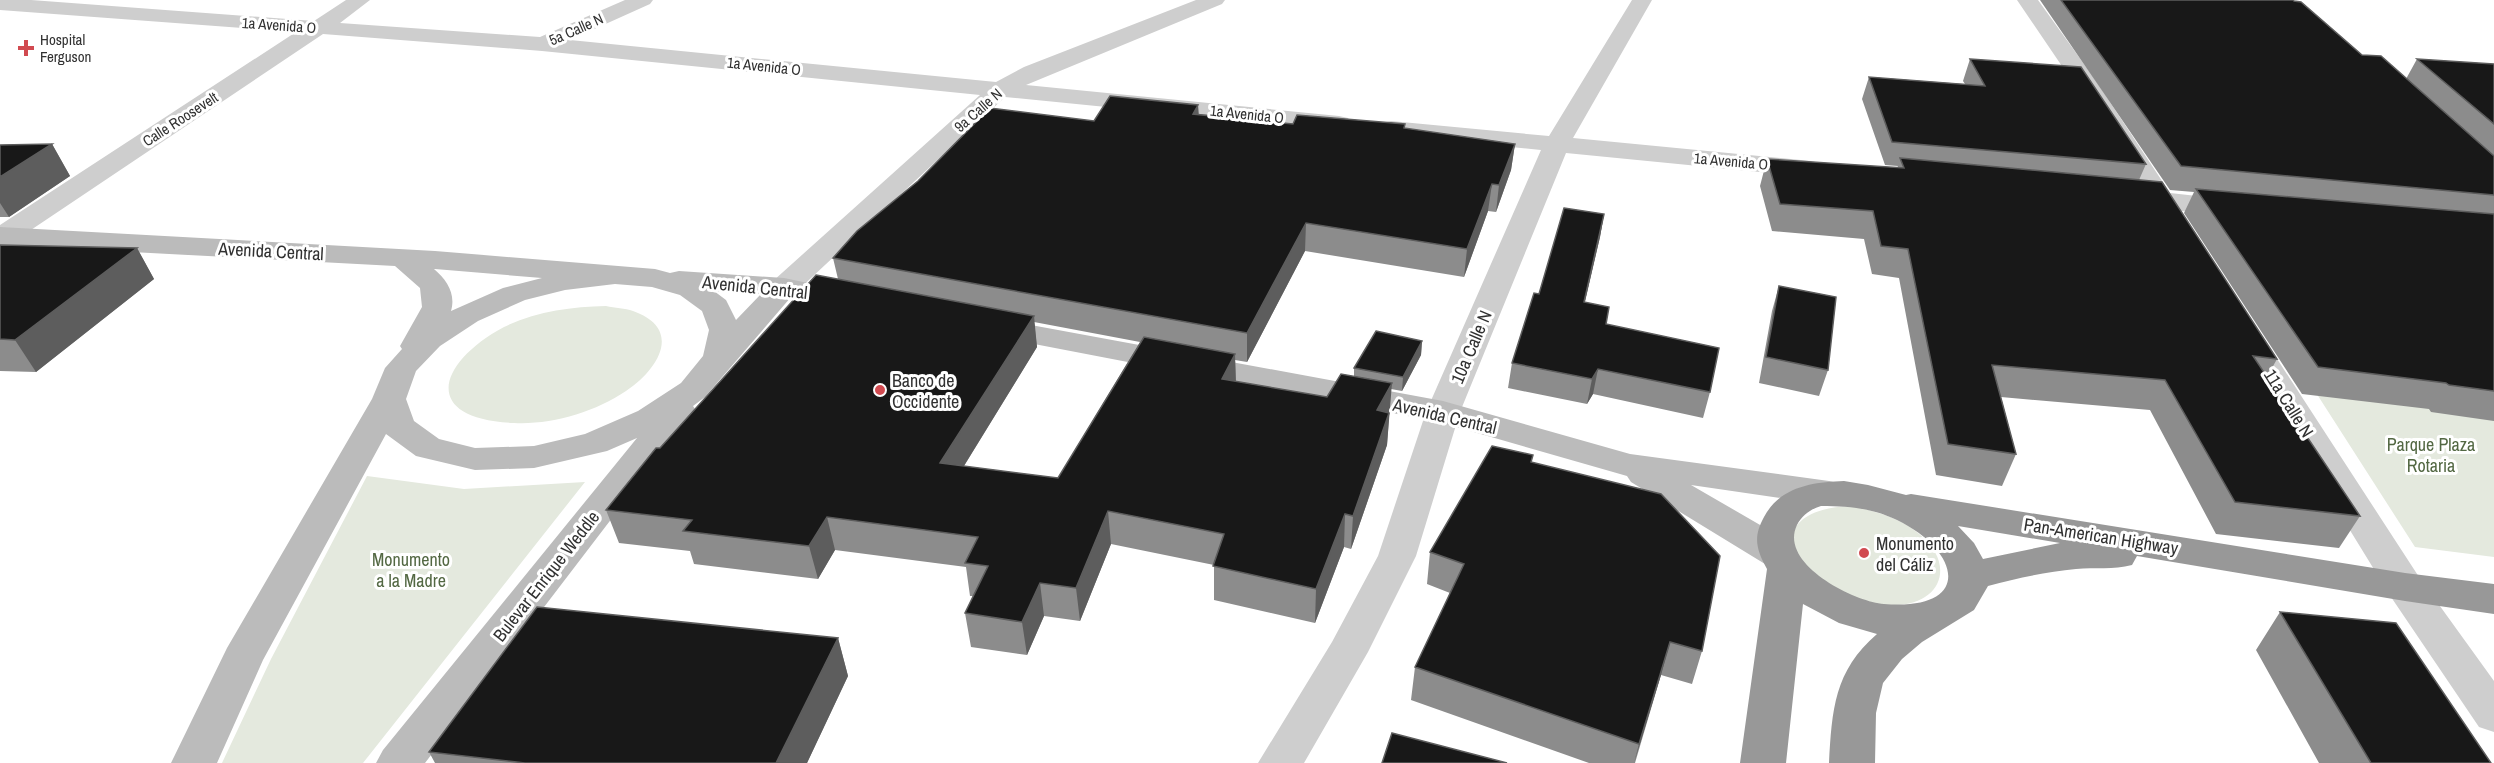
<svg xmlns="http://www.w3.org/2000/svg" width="2494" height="763" font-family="'Archivo Narrow',sans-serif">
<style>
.green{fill:#e4e9de}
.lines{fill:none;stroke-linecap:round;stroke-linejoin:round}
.street{fill:#cecece;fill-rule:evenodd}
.secondary{fill:#bbb;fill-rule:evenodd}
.highway{fill:#989898;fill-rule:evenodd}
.wall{fill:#8c8c8c;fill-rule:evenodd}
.shaded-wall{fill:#5d5d5d}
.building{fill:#181818;stroke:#5d5d5d;stroke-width:1.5}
.poi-dot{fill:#d14a50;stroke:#fff;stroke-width:2}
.labels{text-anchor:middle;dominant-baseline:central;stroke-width:6;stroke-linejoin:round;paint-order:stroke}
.far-street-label{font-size:15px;fill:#313131;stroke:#fff}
.far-poi-label{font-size:15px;fill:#313131;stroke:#fff;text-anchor:start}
.street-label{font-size:18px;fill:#313131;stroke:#fff}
.poi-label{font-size:18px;fill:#313131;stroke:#fff;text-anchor:start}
.park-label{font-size:18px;fill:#536843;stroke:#fff}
</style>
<rect width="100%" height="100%" fill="#fff"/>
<!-- green -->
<path class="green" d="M606 306C615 308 625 308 633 311 684 329 658 370 626 391 595 412 551 425 514 423 420 419 437 363 504 327 536 311 571 307 606 306Z
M2304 374 2494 397V557L2415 547Z
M367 476 464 489 585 482 363 763H222L271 659Z
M1850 506C1875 511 1898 517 1918 533 1958 564 1941 607 1891 605 1873 605 1832 592 1818 580 1770 538 1795 508 1850 506Z"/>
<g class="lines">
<!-- street -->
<path class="street" d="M0 0H31L314 21 346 0H370L340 23 540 37 625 0H653L650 4 570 40 996 82 1024 67 1196 0H1225L1222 4 1026 85 1339 116 1348 118 1351 123 1348 128 1339 130 1005 97 795 293 784 296 773 293 769 287 773 281 980 95 542 51 323 34 10 244 0 247V225L296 32 0 10Z
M1632 0H1652L1573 138 1811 161 1820 163 1824 169 1820 175 1811 177 1566 153 1460 412 1416 556 1368 652 1304 763H1258L1332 642 1378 556 1426 412 1541 150 1391 135 1382 133 1379 128 1382 123 1391 121 1549 136Z
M2017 0H2038L2094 78 2170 193 2242 201 2246 207 2242 213 2232 215 2181 211 2183 213 2179 219 2169 221 2159 219 2152 208 2121 204 2117 198 2121 192 2141 191 2070 78Z
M2246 326 2257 328 2419 577 2494 681V732L2479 727 2391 597 2230 335 2235 328Z"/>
<!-- secondary -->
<path class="secondary" d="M0 227 435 251 655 269 670 273 679 271 784 278 856 293 860 299 856 305 845 308 791 297 705 397 693 406 695 409 690 416 425 763H376L383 750 637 438 607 451 534 468 475 470 416 456 386 434 263 660 217 763H171L227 648 372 399 385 368 402 349 400 346 422 307 420 288 395 266 0 245ZM434 269H435L542 278 503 288 451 311C456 294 447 280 434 269ZM615 284 652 287 680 295 702 311 709 330 703 356 681 383 638 411 585 434 534 446 475 448 439 439 414 421 406 399 416 371 440 346 478 321 525 300 565 290ZM714 291 761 294 736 320 726 300Z
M993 318 1443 401 1630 454 1829 481 1842 484 1847 493 1842 502 1829 505 1691 485 1793 544 1798 554 1793 564 1779 568 1765 564 1631 482 1627 476 1439 422 982 334 977 327 982 320Z"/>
<!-- highway -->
<path class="highway" d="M1844 481 1868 485 1906 495 1911 494 2405 573 2494 584V614L2405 601 2137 556 2132 565C2113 570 2095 567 2076 569 2046 572 2017 578 1988 586L1974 610 1922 642 1902 659 1883 683 1876 713 1875 763H1829C1832 710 1834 671 1877 634L1839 623 1803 604 1786 763H1740L1767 569C1756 549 1753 537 1764 517 1780 487 1812 482 1844 481ZM1821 506C1848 506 1872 508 1897 520 1961 551 1974 611 1884 604 1855 602 1778 564 1797 525 1802 515 1811 509 1821 506ZM1958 526 2060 543 1983 559 1974 543Z"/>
</g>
<!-- wall -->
<path class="wall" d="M2040 0H2293L2362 55 2406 79 2417 59 2494 64V421L2431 412 2429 409 2302 394 2184 213 2194 192 2170 190Z
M1970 59 2146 164 2139 180 2277 359 2267 377 2360 516 2339 548 2216 534 2150 410 2001 397 2016 454 2002 486 1936 475 1899 278 1872 274 1864 239 1772 231 1760 186 1767 159 1897 168 1898 166 1885 165 1862 99 1869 77 1965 84 1963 81Z
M1198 105 1199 114 1293 124 1405 129 1515 144 1511 170 1496 212 1488 211 1464 277 1305 251 1247 362 1235 360 1236 382 1327 397 1354 376V368L1422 341 1421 355 1402 391 1391 389 1387 445 1351 549 1344 547 1315 623 1214 600V565L1111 544 1080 621 1044 616 1027 655 971 647 965 613 973 596H970L966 567 835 550 818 579 694 564 690 551 619 543 606 510 660 448 838 279 833 258 1094 121ZM1034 322 1140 342 1058 478 964 466 1037 347Z
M52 144 70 176 9 217H0V145Z
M1604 214 1600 237 1585 302 1606 324 1710 392 1703 418 1593 394 1587 404 1508 388 1512 363 1539 294Z
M0 245 137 248 154 279 36 372 0 371Z
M1779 286 1828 370 1819 396 1759 383 1772 311Z
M1533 455 1531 462 1702 651 1692 684 1661 675 1635 763H1589L1411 700 1415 667 1450 593 1427 584 1430 552Z
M2280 612 2491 763H2319L2256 650Z
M838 638 848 676 807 763H435L429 752Z"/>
<!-- shaded-wall -->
<path class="shaded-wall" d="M1198 105 1199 131 1193 114Z
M52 144 70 176 9 217 0 203V177Z
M1515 144 1511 170 1496 212 1499 185Z
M1492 184 1488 211 1464 277 1467 249Z
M1604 214 1600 237 1579 326 1584 302Z
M1306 223 1305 251 1247 362V333Z
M137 248 154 279 36 372 15 340Z
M1034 316 1037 347 946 495 940 463Z
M1422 341 1421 355 1402 391 1403 377Z
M1235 354 1236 385 1222 379Z
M1598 369 1593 394 1587 404 1592 379Z
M1392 383 1387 445 1351 549 1353 516 1377 410Z
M1108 511 1111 544 1080 621 1076 588Z
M1345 514 1344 547 1315 623 1316 589Z
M827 517 835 550 818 579 809 546Z
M1040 583 1044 616 1027 655 1022 622Z
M838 638 848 676 807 763H776Z
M1670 642 1661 675 1634 763 1639 744Z"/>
<!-- building -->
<path class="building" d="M2061 0H2293L2294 1 2301 2 2362 55 2381 56 2494 156V195L2181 166Z
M1970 59 2081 67 2146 164 1892 142 1869 77 1985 86Z
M2417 59 2494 64V124Z
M1110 96 1198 105 1193 114 1293 124 1297 115 1405 124 1404 128 1515 144 1499 185 1492 184 1467 249 1306 223 1247 333 833 258 857 231 918 181 990 108 1094 121Z
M52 144 0 177V145Z
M1900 158 2162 182 2277 359 2253 356 2360 516 2235 502 2165 380 1992 365 2016 454 1948 444 1908 249 1881 246 1873 211 1780 204 1767 159 1904 168Z
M2196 189 2494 214V391L2449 385 2446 383 2318 367Z
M1564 208 1604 214 1584 302 1609 307 1606 324 1719 348 1710 392 1598 369 1592 379 1512 363 1534 293 1539 294Z
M0 245 137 248 15 340 0 339Z
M816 275 1034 316 940 463 1058 478 1144 337 1235 354 1222 379 1327 397 1341 374 1392 383 1377 410 1389 413 1353 516 1345 514 1316 589 1213 566 1224 534 1108 511 1076 588 1040 583 1022 622 965 613 988 566 965 563 978 537 827 517 809 546 683 531 692 520 606 510 656 448H660Z
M1779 286 1836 297 1828 370 1766 357Z
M1376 331 1422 341 1403 377 1354 368Z
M1492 446 1533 455 1531 462 1661 494 1720 556 1702 651 1670 642 1639 744 1415 667 1464 564 1430 552Z
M537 607 838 638 776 763H525L429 752Z
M2280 612 2396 623 2491 763H2371Z
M1392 733 1507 763H1382Z"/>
<!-- markers -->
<g class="poi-dot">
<path d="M23 39h6v6h6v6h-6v6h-6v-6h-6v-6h6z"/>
<circle cx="880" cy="390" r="6"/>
<circle cx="1864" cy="553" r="6"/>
</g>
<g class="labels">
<!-- far-street labels -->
<g class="far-street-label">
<text transform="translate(279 25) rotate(4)">1a Avenida O</text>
<text transform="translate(576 29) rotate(-24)">5a Calle N</text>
<text transform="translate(764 66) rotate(6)">1a Avenida O</text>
<text transform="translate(978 110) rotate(-41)">9a Calle N</text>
<text transform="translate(1247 114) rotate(6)">1a Avenida O</text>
<text transform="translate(180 119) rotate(-33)">Calle Roosevelt</text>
<text transform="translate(1731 161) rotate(5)">1a Avenida O</text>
</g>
<!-- far-poi labels -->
<g class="far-poi-label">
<text x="40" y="39">Hospital<tspan x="40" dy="17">Ferguson</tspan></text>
</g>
<!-- street labels -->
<g class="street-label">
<text transform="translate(271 251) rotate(3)">Avenida Central</text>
<text transform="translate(755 287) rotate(6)">Avenida Central</text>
<text transform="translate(1471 347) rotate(-67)">10a Calle N</text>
<text transform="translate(2289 403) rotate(58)">11a Calle N</text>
<text transform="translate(1445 416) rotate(13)">Avenida Central</text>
<text transform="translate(2101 536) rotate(9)">Pan-American Highway</text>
<text transform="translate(546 576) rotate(-52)">Bulevar Enrique Weddle</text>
</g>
<!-- poi labels -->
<g class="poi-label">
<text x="892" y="380">Banco de<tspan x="892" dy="21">Occidente</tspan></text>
<text x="1876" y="543">Monumento<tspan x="1876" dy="21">del Cáliz</tspan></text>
</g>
<!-- park labels -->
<g class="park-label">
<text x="2431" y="444">Parque Plaza<tspan x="2431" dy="21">Rotaria</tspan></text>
<text x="411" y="559">Monumento<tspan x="411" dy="21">a la Madre</tspan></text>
</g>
</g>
</svg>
